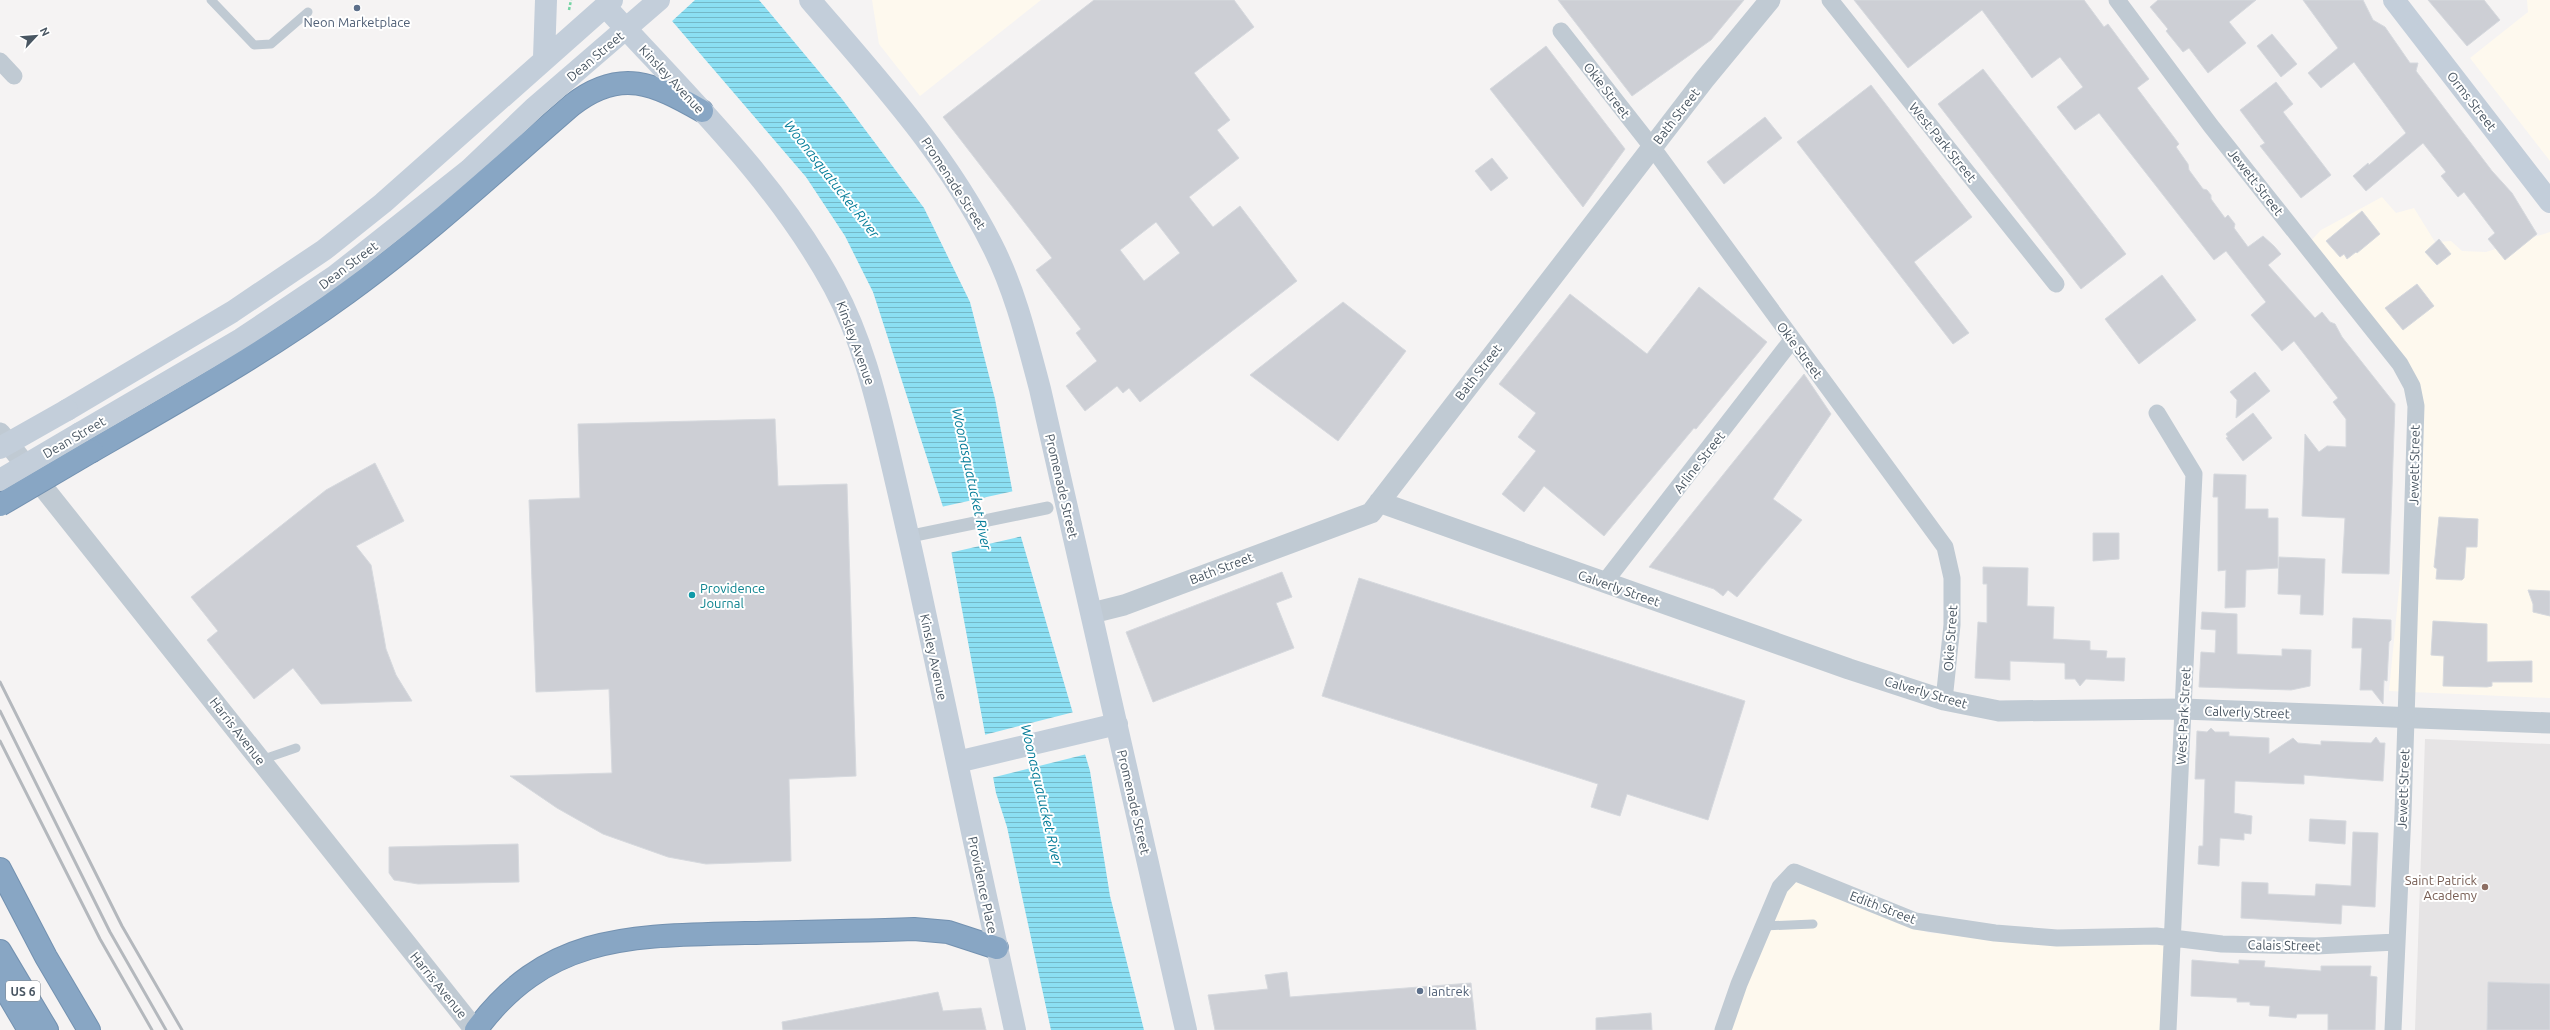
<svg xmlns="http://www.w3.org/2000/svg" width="2550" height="1030" font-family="Ubuntu,sans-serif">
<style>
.commercial{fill:#fef9ee}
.education{fill:#e6e4e5}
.water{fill:url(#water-rules)}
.pier{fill:#f5f3f3}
.building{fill:#cdcfd5;stroke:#d6d9de;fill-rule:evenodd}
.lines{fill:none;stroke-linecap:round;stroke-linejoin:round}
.motorway-casing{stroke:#7391b0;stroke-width:24}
.path{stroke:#75d4a4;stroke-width:2.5;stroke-dasharray:3 2;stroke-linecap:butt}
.service{stroke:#c0cad3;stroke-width:9}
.pedestrian{stroke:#c0cad3;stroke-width:13}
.minor{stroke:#c0cad3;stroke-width:17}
.tertiary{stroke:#c0cad3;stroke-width:21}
.secondary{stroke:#c3ceda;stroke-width:22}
.motorway{stroke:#88a6c4;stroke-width:22}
.rail{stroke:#b4b8bd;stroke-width:3}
.motorway-bridge-casing{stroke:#7391b0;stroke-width:24;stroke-linecap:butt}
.secondary-bridge{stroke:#c3ceda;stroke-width:22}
.motorway-bridge{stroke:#88a6c4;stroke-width:22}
.service-dot{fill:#5c6f8a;stroke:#fff;stroke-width:1.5}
.culture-dot{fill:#0f9aa8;stroke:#fff;stroke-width:1.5}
.education-dot{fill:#8d6e63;stroke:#fff;stroke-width:1.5}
.labels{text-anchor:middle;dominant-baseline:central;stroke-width:4;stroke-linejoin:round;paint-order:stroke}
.shield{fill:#fff;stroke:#808991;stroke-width:1}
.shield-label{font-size:12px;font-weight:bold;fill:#495662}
.service-label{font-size:13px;fill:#4e5e75;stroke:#fff}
.street-label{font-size:13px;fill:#495662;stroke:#fff}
.culture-label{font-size:13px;fill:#0d838f;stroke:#fff;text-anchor:start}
.education-label{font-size:13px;fill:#785e54;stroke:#fff;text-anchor:end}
.water-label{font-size:14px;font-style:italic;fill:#067d99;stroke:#fff}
</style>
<defs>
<pattern id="water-rules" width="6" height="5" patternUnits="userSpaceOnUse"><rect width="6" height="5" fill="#8bdff3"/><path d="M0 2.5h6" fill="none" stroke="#74b8c8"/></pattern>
</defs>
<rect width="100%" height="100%" fill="#f5f3f3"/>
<!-- commercial -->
<path class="commercial" d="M872 0H1041L920 96 879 44Z
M2527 0H2550V161L2470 58 2528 12Z
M2382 197 2396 213 2414 208 2435 242 2451 241 2462 251 2486 252 2550 232V698L2389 691 2408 498 2410 389 2305 247 2321 230Z
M1784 877 1929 933 2169 944 2166 1030H1716Z"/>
<!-- education -->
<path class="education" d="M2425 739 2550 744V1030H2415Z"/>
<!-- water -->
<path class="water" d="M654 0H759L842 99 924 208 970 302 995 399 1021 537 1090 771 1110 896 1144 1030H1051L1007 827 996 793 943 507 873 292 845 236 806 177Z"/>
<!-- pier -->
<path class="pier" d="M652 0H695L670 23Z
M1014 491 1023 536 949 553 941 507Z
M1074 712 1087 754 991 778 984 735Z"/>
<!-- building -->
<path class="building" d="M1094 0H1234L1254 27 1194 73 1230 120 1217 130 1239 158 1189 197 1213 227 1240 206 1297 281 1140 402 1129 388 1123 393 1117 386 1085 411 1066 386 1097 361 1076 333 1081 329 1036 270 1052 258 943 117ZM1156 222 1180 253 1144 281 1120 250Z
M1558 0H1744L1711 40 1632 96Z
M1854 0H2084L2104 27 2108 24 2149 79 2137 88 2179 144 2176 147 2188 164 2189 170 2203 189 2207 190 2211 195V199L2225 218 2228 215 2235 224 2234 228 2248 247 2263 236 2274 246 2281 254 2268 265 2315 318 2322 312 2330 322 2335 324 2342 337 2395 404 2389 574 2342 573 2345 518 2302 516 2305 434 2319 452 2327 446 2346 447V419L2333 402 2338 398 2294 341 2282 351 2251 315 2266 302 2226 251 2214 260 2099 113 2075 130 2057 107 2083 87 2060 57 2032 78 1982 10 1908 68Z
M2158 0H2256L2229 22 2246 43 2208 73 2189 48 2183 52 2166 31 2168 29 2150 7Z
M2303 0H2363L2373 20 2385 27 2410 63H2418L2416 71 2492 171 2512 193 2537 234 2505 260 2488 239 2495 233 2464 192 2458 197 2441 176 2446 172 2423 143 2366 191 2353 176 2368 163 2369 165 2406 133 2354 62 2321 88 2308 73 2338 48Z
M2428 0H2484L2500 20 2467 46Z
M2272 34 2297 64 2281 77 2257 46Z
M1546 46 1625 149 1583 207 1490 89Z
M1983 69 2126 254 2081 289 1938 104Z
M2276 82 2293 104 2283 112 2331 175 2301 198 2260 146 2265 143 2240 110Z
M1871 85 1972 217 1914 262 1969 333 1953 344 1797 142Z
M1765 117 1782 138 1724 184 1707 162Z
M1492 158 1508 178 1491 191 1475 171Z
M2362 211 2380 234 2357 253 2356 252 2347 259 2344 254 2340 257 2326 241Z
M2439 239 2451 254 2437 265 2425 252Z
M2162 275 2196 320 2139 364 2105 319Z
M2417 284 2434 306 2403 330 2385 308Z
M1699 287 1767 342 1696 429 1694 428 1604 536 1544 486 1524 512 1502 494 1536 451 1518 437 1536 413 1499 384 1570 294 1647 354Z
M1343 302 1406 351 1338 441 1250 375Z
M2255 372 2270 391 2236 418 2237 400 2230 392Z
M1804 374 1831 414 1773 499 1802 520 1737 597 1728 590 1723 596 1714 589 1649 567Z
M2253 413 2272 438 2243 461 2226 438 2228 437 2226 434Z
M775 419 778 486 847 484 856 776 789 779 791 861 706 864 668 857 603 834 557 808 510 776 612 773 609 689 536 692 529 500 580 498 578 424Z
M375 463 404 521 356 546 371 565 386 649 396 675 412 701 321 704 293 668 254 699 207 640 218 631 191 597 326 490Z
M2214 474 2246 475 2245 509H2268V518H2278V568L2246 570 2245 607 2225 608 2226 570 2218 571V497H2213Z
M2439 517 2478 519 2477 547H2466L2464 578 2462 580 2436 579 2437 569 2434 567Z
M2093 533H2119V559L2093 561Z
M2279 557 2325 559 2323 615 2300 614 2301 595 2278 594Z
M1983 567 2028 568 2027 606 2054 607 2053 639 2090 641V650L2107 651 2106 658H2125L2124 681 2086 679 2080 686 2075 679H2065V664L2064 663 2010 661V680L1975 678 1978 622 1987 623V584H1983Z
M1282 572 1292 597 1276 603 1294 648 1153 702 1126 632Z
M1359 578 1745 701 1708 820 1627 794 1620 816 1591 807 1598 784 1322 696Z
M2528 590 2550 591V616L2533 612V604Z
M2202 612 2237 614V654L2282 656V649L2311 650 2310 686 2291 690 2199 687 2201 652 2215 653 2216 630 2201 629Z
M2353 618 2391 620V640L2389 642 2387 681 2384 680 2383 704 2372 690H2360L2362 648H2352Z
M2433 621 2487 624V662L2532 661V682H2492V686L2487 687 2443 686 2444 656 2431 655Z
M2211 728 2215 732H2229V736L2269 738V754L2293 738 2298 743 2321 745V741L2371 743 2376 737 2380 743H2385L2383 781 2304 775V784L2235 781 2234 813 2252 816 2251 834 2244 833V840L2220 838 2219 866 2198 864 2199 846H2203L2205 779H2195L2197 731 2207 732Z
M2310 819 2346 821 2345 844 2309 841Z
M2353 832 2378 833 2375 907 2342 905 2341 924 2241 918 2242 882 2268 883V894L2315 896 2316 884 2351 886Z
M518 844 519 882 418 884 394 880 389 873V847Z
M2192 960 2239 964V960L2265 961 2264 967 2321 971V966H2371L2370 976 2377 977 2375 1030H2328V1014H2297L2296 1018 2269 1016 2270 1006 2250 1005V1002H2237V998L2191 996Z
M1287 972 1290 997 1471 983 1476 1030H1215L1208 995 1268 989 1265 975Z
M2488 982 2550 984V1030H2487Z
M938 992 943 1011 981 1008 986 1030H783L782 1022Z
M1651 1013 1652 1030H1596V1018Z"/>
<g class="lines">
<!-- motorway casing -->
<g class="motorway-casing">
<path id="motorway" d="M92 451C179 401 266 352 347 293 426 236 498 169 572 105 621 67 654 84 702 111
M0 869 46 957 89 1030
M0 951 47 1030
M0 981 29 1030
M476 1030C548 932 636 936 745 933 801 932 858 931 914 929L948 932 997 948"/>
</g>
<!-- path -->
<path class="path" d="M569 10 571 0"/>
<!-- service -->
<path class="service" d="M211 0 254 45 271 44 308 12
M261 760 296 748
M1763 926 1813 924"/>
<!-- pedestrian -->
<path class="pedestrian" d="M916 535 1047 508"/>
<!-- minor -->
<path class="minor" d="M1830 0 2056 284
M2117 0 2211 126 2400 364 2412 386 2416 406 2403 813 2393 1030
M1561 31 1652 147 1945 547 1952 578V625L1944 700
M0 61 14 76
M2157 413 2194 474 2168 1030
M1604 583 1792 340
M1723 1030 1739 984 1780 887 1794 872 1915 921 1995 933 2057 938 2156 936 2222 944 2316 946 2396 942"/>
<!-- tertiary -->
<path class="tertiary" d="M0 433 475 1030
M1379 502 1849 669 1944 700 1999 711 2183 709 2550 723
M1092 613 1124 605 1371 513 1704 80 1770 0"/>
<!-- secondary -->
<path class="secondary" d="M810 0C876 77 946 153 992 245 1015 290 1027 340 1040 389L1186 1030
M2394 0 2550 202
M605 6C686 95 776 180 834 287 861 337 875 393 888 448 900 499 912 551 923 603 953 745 984 888 1015 1030
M544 58 546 0
M67 410 232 312 324 250 383 203 612 0
M80 433 241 339 335 276 469 170 535 107 659 0
M957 762 1117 724"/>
<!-- motorway -->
<use href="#motorway" class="motorway"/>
<!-- rail -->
<path class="rail" d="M0 682 122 926 182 1030
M0 711 110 932 166 1030
M0 741 100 939 152 1030"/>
<!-- motorway-bridge casing -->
<g class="motorway-bridge-casing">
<path id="motorway-bridge" d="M0 505 92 451"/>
</g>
<!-- secondary-bridge -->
<path class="secondary-bridge" d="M0 448 67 410
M0 480 80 433"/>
<!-- motorway-bridge -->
<use href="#motorway-bridge" class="motorway-bridge"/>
</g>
<!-- markers -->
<g class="service-dot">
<circle cx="357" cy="8" r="4"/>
<circle cx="1420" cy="991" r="4"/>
</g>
<circle class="culture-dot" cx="692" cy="595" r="4"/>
<circle class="education-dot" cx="2485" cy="887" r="4"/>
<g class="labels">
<!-- shield labels -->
<rect class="shield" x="6" y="981" width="34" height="20" rx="3"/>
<g class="shield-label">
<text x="23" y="991">US 6</text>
</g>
<!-- service labels -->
<g class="service-label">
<text x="357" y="22">Neon Marketplace</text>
<text x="1428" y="991" text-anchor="start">Iantrek</text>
</g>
<!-- street labels -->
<g class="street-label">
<text transform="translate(595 56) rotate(-40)">Dean Street</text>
<text transform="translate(672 79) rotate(47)">Kinsley Avenue</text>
<text transform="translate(1607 90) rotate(52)">Okie Street</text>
<text transform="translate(2472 101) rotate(52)">Orms Street</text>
<text transform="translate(1676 116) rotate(-52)">Bath Street</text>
<text transform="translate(1943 142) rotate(51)">West Park Street</text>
<text transform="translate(2256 182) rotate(52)">Jewett Street</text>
<text transform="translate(954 183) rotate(57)">Promenade Street</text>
<text transform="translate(348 265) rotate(-37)">Dean Street</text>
<text transform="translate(856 343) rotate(70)">Kinsley Avenue</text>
<text transform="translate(1800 350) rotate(53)">Okie Street</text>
<text transform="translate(1478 372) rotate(-52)">Bath Street</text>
<text transform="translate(74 437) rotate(-30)">Dean Street</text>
<text transform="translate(1699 462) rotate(-52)">Arline Street</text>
<text transform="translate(2414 465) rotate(-89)">Jewett Street</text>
<text transform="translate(1062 486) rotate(77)">Promenade Street</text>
<text transform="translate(1221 568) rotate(-21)">Bath Street</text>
<text transform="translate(1619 588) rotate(19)">Calverly Street</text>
<text transform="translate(1950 638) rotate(-86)">Okie Street</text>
<text transform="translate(934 657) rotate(78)">Kinsley Avenue</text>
<text transform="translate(1926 692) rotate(16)">Calverly Street</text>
<text transform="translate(2247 712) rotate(2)">Calverly Street</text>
<text transform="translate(2183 716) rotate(-87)">West Park Street</text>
<text transform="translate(238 731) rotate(52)">Harris Avenue</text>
<text transform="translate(2403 789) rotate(-88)">Jewett Street</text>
<text transform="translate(1134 802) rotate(77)">Promenade Street</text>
<text transform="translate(983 885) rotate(78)">Providence Place</text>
<text transform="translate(1883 907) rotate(21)">Edith Street</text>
<text transform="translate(2284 945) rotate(1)">Calais Street</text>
<text transform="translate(439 985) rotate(51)">Harris Avenue</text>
</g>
<!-- culture labels -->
<g class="culture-label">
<text x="700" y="588">Providence<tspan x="700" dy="15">Journal</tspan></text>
</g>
<!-- education labels -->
<g class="education-label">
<text x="2477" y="880">Saint Patrick<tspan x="2477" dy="15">Academy</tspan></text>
</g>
<!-- water labels -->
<g class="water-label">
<text transform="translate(832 179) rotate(52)">Woonasquatucket River</text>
<text transform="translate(972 479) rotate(78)">Woonasquatucket River</text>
<text transform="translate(1042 795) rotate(77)">Woonasquatucket River</text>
</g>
</g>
<!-- north arrow -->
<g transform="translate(36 36) rotate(64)" stroke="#ffffff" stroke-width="3" paint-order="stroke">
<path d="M0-3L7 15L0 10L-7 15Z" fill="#495662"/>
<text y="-6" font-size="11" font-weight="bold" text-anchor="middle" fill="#495662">N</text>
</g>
</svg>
